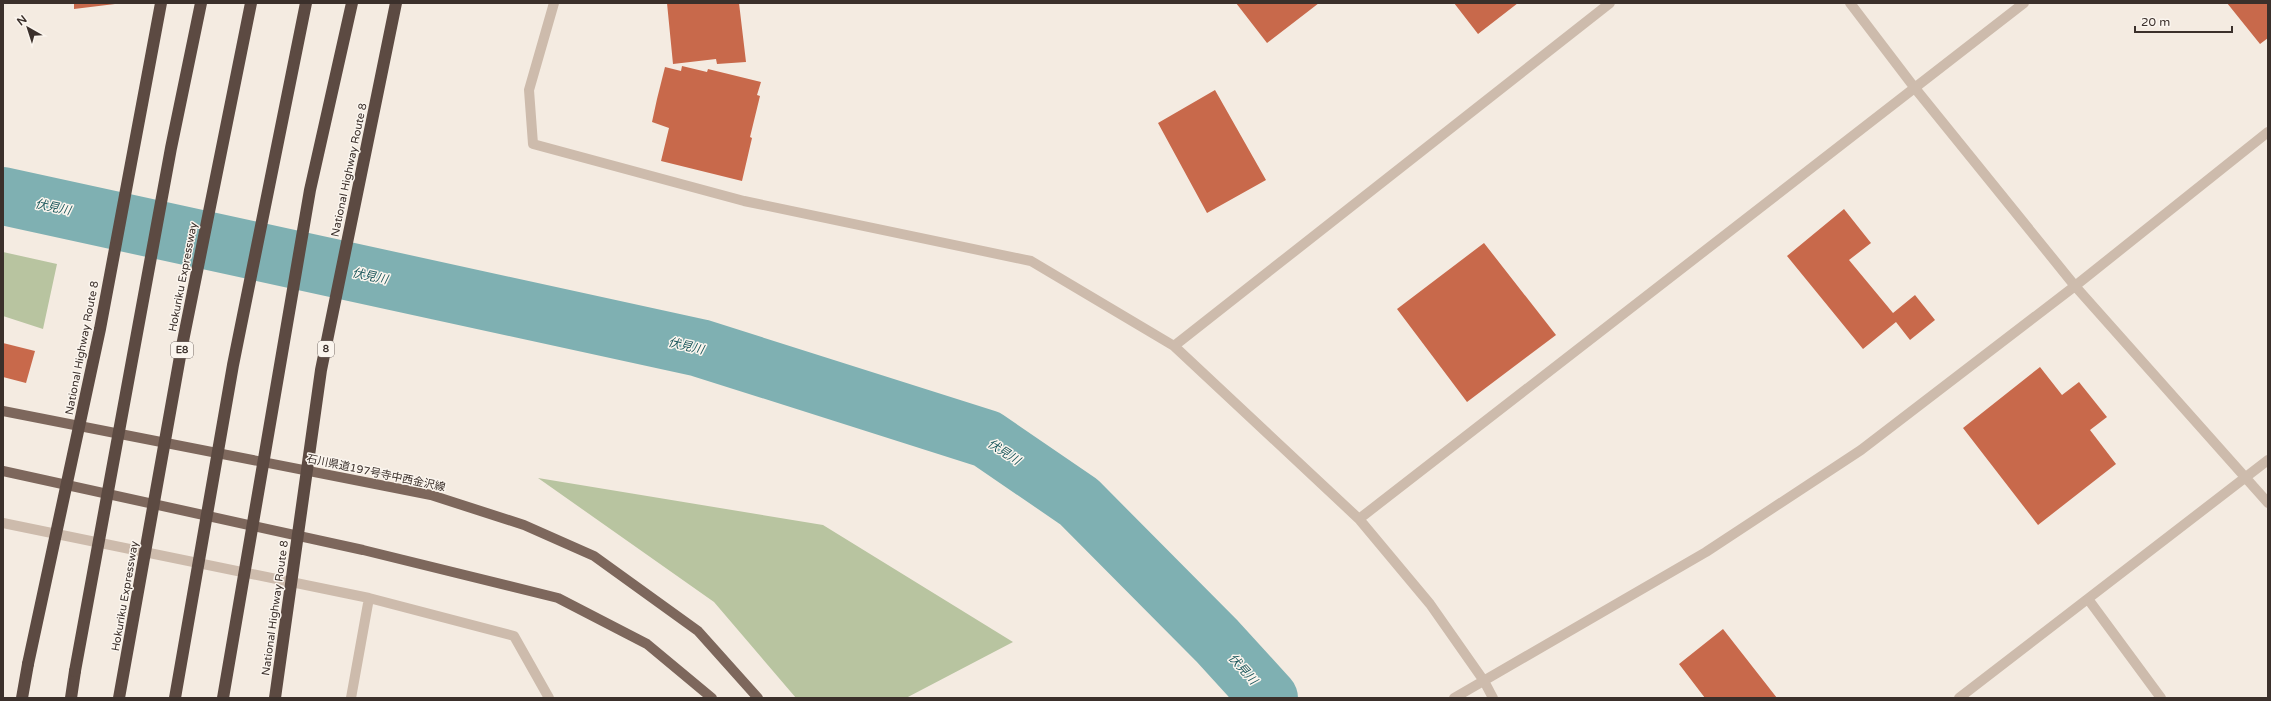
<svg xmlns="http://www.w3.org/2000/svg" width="2271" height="701" font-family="'Varela Round','Noto Sans JP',sans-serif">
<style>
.green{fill:#b8c4a0}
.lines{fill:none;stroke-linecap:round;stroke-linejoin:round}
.river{stroke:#7fb0b2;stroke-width:58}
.building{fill:#c8694b}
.minor{stroke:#cdbbac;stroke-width:10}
.major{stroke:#7d675c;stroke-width:10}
.highway{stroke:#5c4a42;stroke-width:12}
.highway-bridge{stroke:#5c4a42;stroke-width:12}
.labels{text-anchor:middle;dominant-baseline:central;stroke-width:3;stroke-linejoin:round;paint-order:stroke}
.shield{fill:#fbf5ee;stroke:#756b66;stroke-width:1}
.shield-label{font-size:10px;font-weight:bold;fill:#3b302b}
.street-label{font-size:11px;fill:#3b302b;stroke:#fbf5ee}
.water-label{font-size:12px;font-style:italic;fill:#1f5a5e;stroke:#fbf5ee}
</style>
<rect width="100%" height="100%" fill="#f4ebe1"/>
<!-- green -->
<path class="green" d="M3 252 57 264 43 329 3 316Z
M538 478 823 525 1013 642 906 698H796L714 602Z"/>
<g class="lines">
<!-- river -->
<path class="river" d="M3 196 700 348 987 439 1079 502 1217 641 1269 698"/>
</g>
<!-- building -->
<path class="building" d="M74 3H115V4L74 9Z
M667 3H739L746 62 717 64 716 59 673 64Z
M1236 3H1319L1267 43Z
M1454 3H1518L1478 34Z
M2227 3H2268V38L2260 44Z
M682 66 707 72 708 69 761 82 757 95 760 96 750 137 752 138 742 181 661 161 669 128 652 122 657 99 665 67 681 71Z
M1215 90 1266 180 1207 213 1158 123Z
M1844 209 1871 243 1849 260 1893 313 1915 295 1935 320 1910 340 1896 322 1863 349 1787 256Z
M1484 243 1556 335 1467 402 1397 309Z
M3 343 35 351 26 383 3 377Z
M2040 367 2062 395 2079 382 2107 417 2090 430 2116 464 2038 525 1963 428Z
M1723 629 1777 698H1705L1679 664Z"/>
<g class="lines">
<!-- minor -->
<path class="minor" d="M554 3 529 90 533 144 744 201 1031 261 1174 346 1359 519 1430 604 1484 681 1493 698
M1850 3 1914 87 2075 286 2268 503
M1174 346 1610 3
M1359 519 2024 3
M3 523 369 598 514 636 549 698
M2088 599 2161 698
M351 698 369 598
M1454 698 1706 552 1861 450 2075 286 2268 132
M1959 698 2268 460"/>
<!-- major -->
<path class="major" d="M3 411 431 495 524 525 594 556 698 631 758 698
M3 471 363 550 558 598 647 644 712 698"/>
<!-- highway -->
<path class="highway" d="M22 698 28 664
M71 698 75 671"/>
<!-- highway-bridge -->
<path class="highway-bridge" d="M28 664 100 329 161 3
M75 671 171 148 201 3
M119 698 181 351 251 3
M175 698 233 365 306 3
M223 698 310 190 352 3
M275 698 321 370 396 3"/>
</g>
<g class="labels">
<!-- shield labels -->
<g class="shield">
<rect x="318" y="341" width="16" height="16" rx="3"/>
<rect x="171" y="342" width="22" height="16" rx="3"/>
</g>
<g class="shield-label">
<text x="326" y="349">8</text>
<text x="182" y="350">E8</text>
</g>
<!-- street labels -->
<g class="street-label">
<text transform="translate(349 170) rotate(-78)">National Highway Route 8</text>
<text transform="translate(183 277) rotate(-79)">Hokuriku Expressway</text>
<text transform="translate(82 348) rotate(-79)">National Highway Route 8</text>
<text transform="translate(376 473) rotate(12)">石川県道197号寺中西金沢線</text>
<text transform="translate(125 596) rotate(-80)">Hokuriku Expressway</text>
<text transform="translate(275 608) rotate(-82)">National Highway Route 8</text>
</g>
<!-- water labels -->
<g class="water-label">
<text transform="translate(53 207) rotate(12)">伏見川</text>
<text transform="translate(370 276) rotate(12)">伏見川</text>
<text transform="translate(686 346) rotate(13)">伏見川</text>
<text transform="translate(1004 452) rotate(33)">伏見川</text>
<text transform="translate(1243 669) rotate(48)">伏見川</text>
</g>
</g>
<!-- border -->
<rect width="2271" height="701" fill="none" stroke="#3b302b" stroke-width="8"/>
<!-- north arrow -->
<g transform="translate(28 28) rotate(321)" stroke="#fbf5ee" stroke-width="3" paint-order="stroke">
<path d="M0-3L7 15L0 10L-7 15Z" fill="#3b302b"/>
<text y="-6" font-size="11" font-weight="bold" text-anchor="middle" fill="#3b302b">N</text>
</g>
<!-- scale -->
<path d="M2135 26v6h97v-6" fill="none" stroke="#3b302b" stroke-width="2"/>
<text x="2141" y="26" font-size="12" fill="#3b302b" stroke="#fbf5ee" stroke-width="3" paint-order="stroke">20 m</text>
</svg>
